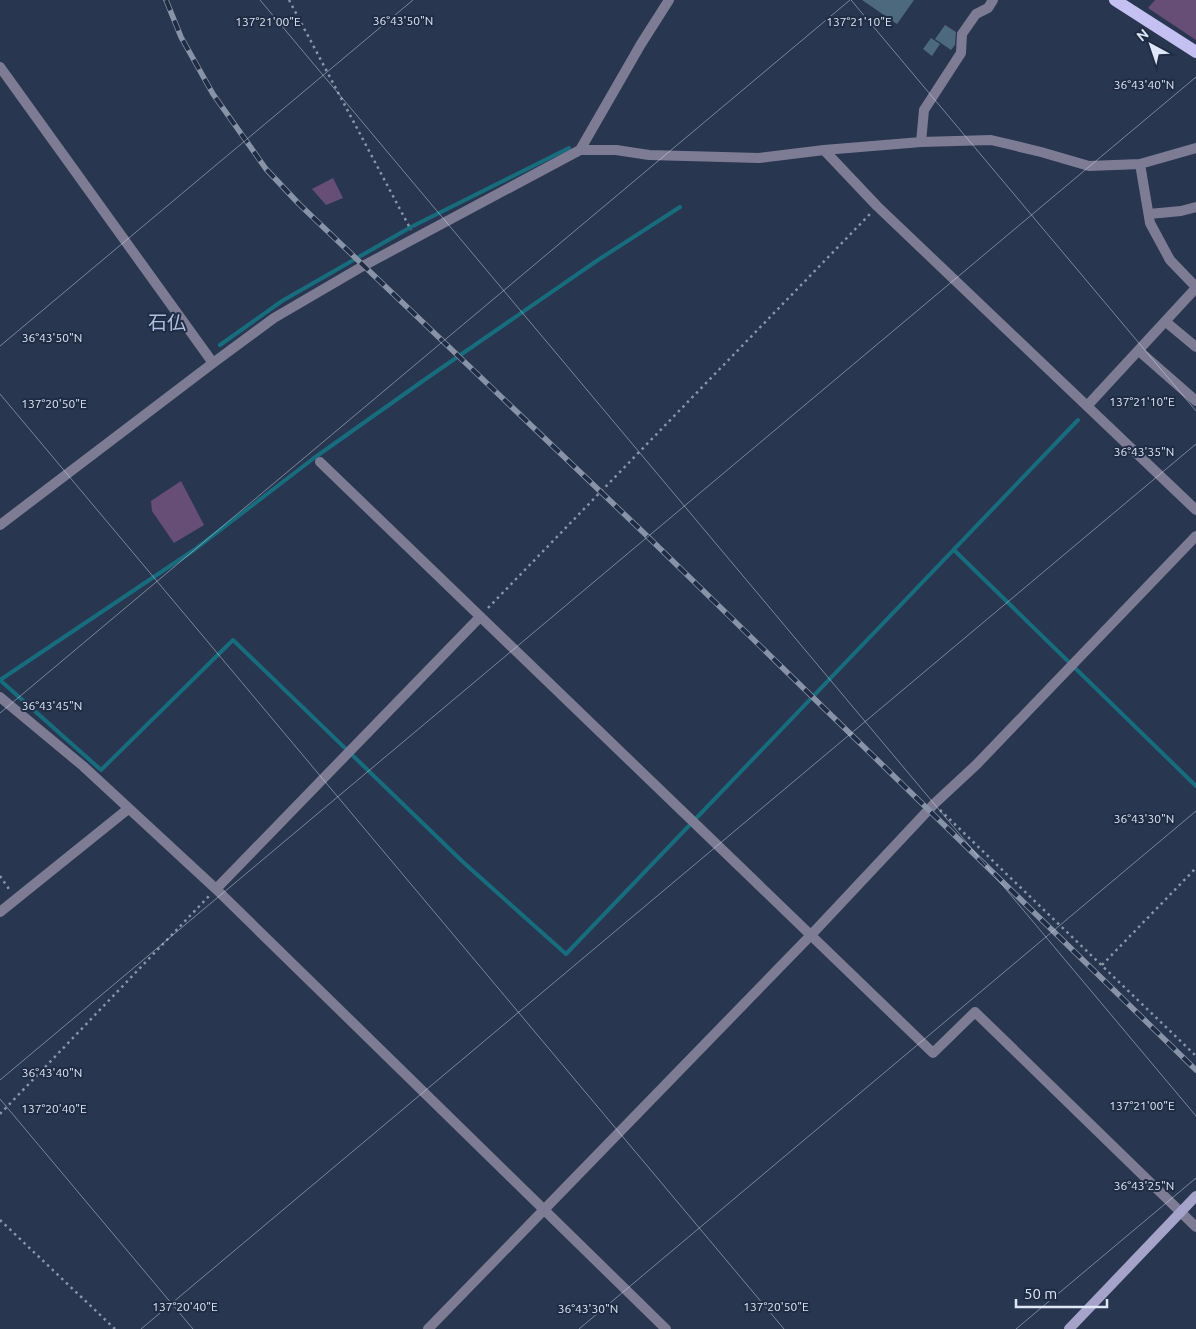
<svg xmlns="http://www.w3.org/2000/svg" width="1196" height="1329" font-family="Ubuntu,'Noto Sans JP',sans-serif">
<style>
.green{fill:#674e77}
.lines{fill:none;stroke-linecap:round;stroke-linejoin:round}
.stream{stroke:#176c7d;stroke-width:4}
.building{fill:#4c697e}
.path{stroke:#8b95aa;stroke-width:2.5;stroke-dasharray:2.5 4;stroke-linecap:butt}
.street{stroke:#7d7c94;stroke-width:10}
.secondary{stroke:#a5a3c9;stroke-width:10}
.primary{stroke:#c4c1f2;stroke-width:12}
.rail-casing{stroke:#8993a8;stroke-width:5.5}
.rail{stroke:#1f2c44;stroke-width:4;stroke-dasharray:11;stroke-linecap:butt}
.ticks{fill:none;stroke:#dee6f7;stroke-width:1;stroke-opacity:0.45}
.labels{text-anchor:middle;dominant-baseline:central;stroke-width:4;stroke-linejoin:round;paint-order:stroke}
.neighbourhood-label{font-size:19px;fill:#afc0df;stroke:#1f2c44}
.ticks-label{font-size:12px;text-anchor:middle;fill:#dee6f7;stroke:#1f2c44;stroke-width:4;stroke-linejoin:round;paint-order:stroke}
</style>
<rect width="100%" height="100%" fill="#29364f"/>
<!-- green -->
<path class="green" d="M1155 0H1196V40L1148 8Z
M333 178 343 198 326 205 312 189Z
M181 481 204 525 174 543 152 511 151 501Z"/>
<g class="lines">
<!-- stream -->
<path class="stream" d="M220 345 282 301 411 227 569 148
M954 550C1035 628 1115 708 1196 786
M0 680 101 770 233 640 463 862 566 954 1078 420
M0 680 194 550 314 458 427 378 598 260 680 207"/>
</g>
<!-- building -->
<path class="building" d="M862 0H914L897 24Z
M945 25 956 32 955 45 951 50 935 39Z
M931 38 940 44 932 56 923 49Z"/>
<g class="lines">
<!-- path -->
<path class="path" d="M289 0 411 230
M488 608 870 214
M940 810 1196 1056
M0 876 11 892
M1102 965 1196 868
M0 1114 210 895
M0 1220 115 1329"/>
<!-- street -->
<path class="street" d="M0 67 213 363
M921 142 924 110 961 53 962 34 976 14 988 8 993 0
M580 150 641 44 669 0
M824 150 877 206 1196 510
M1140 164 1150 223 1170 260 1196 287
M1149 214 1181 211 1196 207
M1166 322 1196 347
M1139 351 1196 401
M1087 406 1196 288
M320 462 933 1053 975 1012 1196 1227
M0 525 213 363 274 318 363 266 580 150H616L649 155 759 158 824 150 921 142 991 140 1041 152 1089 166 1140 164 1196 148
M0 697 83 766 216 889 666 1329
M216 889 480 617
M0 912 128 809
M428 1329 811 935 934 804 977 764 1196 536"/>
<!-- secondary -->
<path class="secondary" d="M1069 1329 1196 1196"/>
<!-- primary -->
<path class="primary" d="M1115 0 1196 52"/>
<!-- rail casing -->
<g class="rail-casing">
<path id="rail" d="M166 0 181 37 213 94 266 169 299 204 645 534 1196 1070"/>
</g>
<!-- rail -->
<use href="#rail" class="rail"/>
</g>
<!-- ticks -->
<path class="ticks" d="M260 0 1196 1116M851 0 1196 411M0 346 413 0M0 394 784 1329M0 713 850 0M0 1080 1196 77M0 1099 193 1329M141 1329 1196 444M579 1329 1196 811M1016 1329 1196 1178"/>
<g class="labels">
<!-- neighbourhood labels -->
<g class="neighbourhood-label">
<text x="167" y="322">石仏</text>
</g>
</g>
<g class="ticks-label">
<text x="403" y="25">36°43'50"N</text>
<text x="268" y="26">137°21'00"E</text>
<text x="859" y="26">137°21'10"E</text>
<text x="1144" y="89">36°43'40"N</text>
<text x="52" y="342">36°43'50"N</text>
<text x="1142" y="406">137°21'10"E</text>
<text x="54" y="408">137°20'50"E</text>
<text x="1144" y="456">36°43'35"N</text>
<text x="52" y="710">36°43'45"N</text>
<text x="1144" y="823">36°43'30"N</text>
<text x="52" y="1077">36°43'40"N</text>
<text x="1142" y="1110">137°21'00"E</text>
<text x="54" y="1113">137°20'40"E</text>
<text x="1144" y="1190">36°43'25"N</text>
<text x="185" y="1311">137°20'40"E</text>
<text x="776" y="1311">137°20'50"E</text>
<text x="588" y="1313">36°43'30"N</text>
</g>
<!-- north arrow -->
<g transform="translate(1151 45) rotate(320)" stroke="#1f2c44" stroke-width="4" paint-order="stroke">
<path d="M0-4L9 19L0 12L-9 19Z" fill="#dee6f7"/>
<text y="-8" font-size="14" font-weight="bold" text-anchor="middle" fill="#dee6f7">N</text>
</g>
<!-- scale -->
<path d="M1016 1299v8h91v-8" fill="none" stroke="#dee6f7" stroke-width="2.5"/>
<text x="1024" y="1299" font-size="15" fill="#dee6f7" stroke="#1f2c44" stroke-width="4" paint-order="stroke">50 m</text>
</svg>
